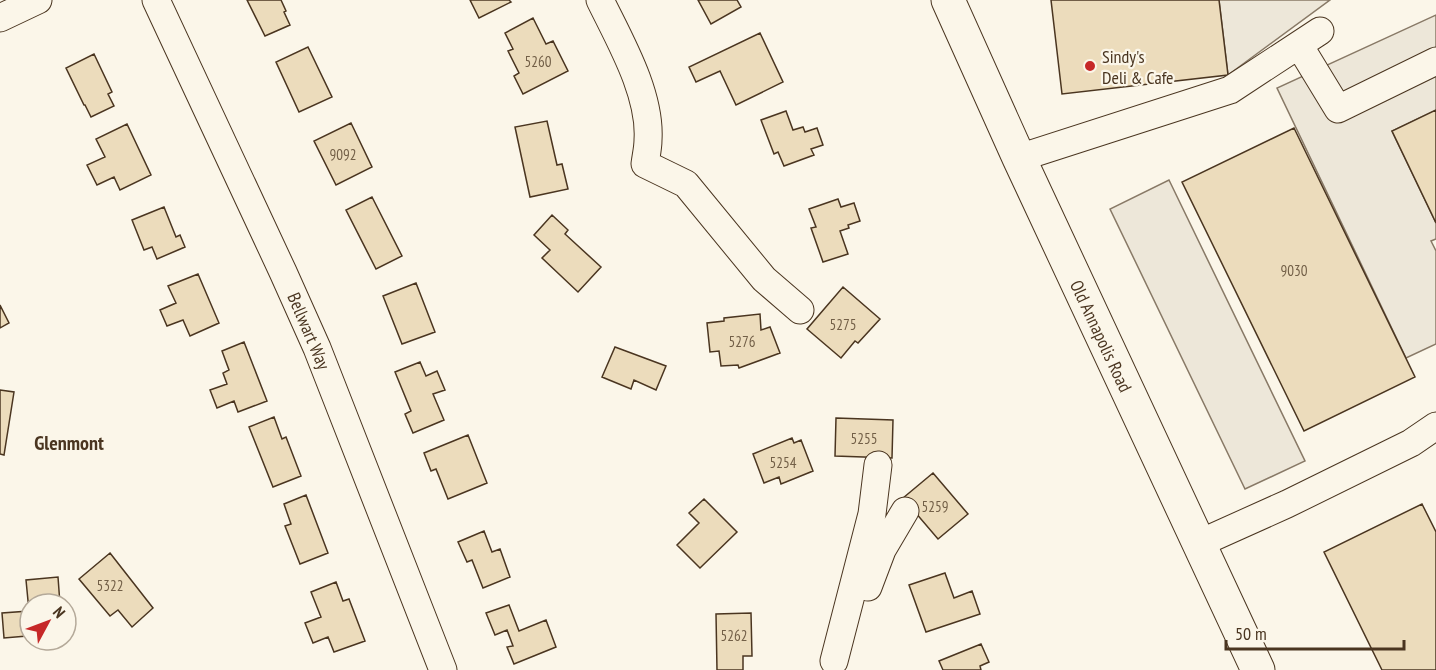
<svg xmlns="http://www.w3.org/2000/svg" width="1436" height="670" font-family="'PT Sans Narrow',sans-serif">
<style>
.parking{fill:#ede7d9;stroke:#887966;stroke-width:1.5}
.building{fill:#ecdcbc;stroke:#4a3520;stroke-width:1.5}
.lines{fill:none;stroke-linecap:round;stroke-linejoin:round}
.minor-casing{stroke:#4a3520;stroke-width:29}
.major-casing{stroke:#4a3520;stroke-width:35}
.minor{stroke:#fbf6e9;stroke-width:27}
.major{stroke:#fbf6e9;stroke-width:33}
.poi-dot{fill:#c62828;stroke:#fbf6e9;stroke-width:2}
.labels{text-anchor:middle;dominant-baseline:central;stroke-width:4.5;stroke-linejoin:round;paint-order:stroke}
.number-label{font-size:15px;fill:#725f47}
.poi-label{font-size:18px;fill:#4a3520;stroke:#fbf6e9;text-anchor:start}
.street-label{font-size:18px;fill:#4a3520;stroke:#fbf6e9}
.neighbourhood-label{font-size:20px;font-weight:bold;fill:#4a3520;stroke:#fbf6e9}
</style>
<rect width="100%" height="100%" fill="#fbf6e9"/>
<!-- parking -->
<path class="parking" d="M1219 0H1330L1228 75Z
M1436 15V110L1392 131 1436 223V239L1431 241 1436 251V344L1406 358 1277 88Z
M1169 180 1305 461 1245 489 1110 209Z"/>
<!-- building -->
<path class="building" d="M247 0H281L286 11 284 12 290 25 265 36Z
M470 0H509L511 2 479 18Z
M698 0H737L741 7 711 24Z
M1051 0H1219L1228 75 1062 94Z
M533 18 546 44 553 41 568 71 523 94 514 76 519 73 508 51 513 49 505 33Z
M760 33 783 82 736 105 720 71 696 82 689 67Z
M308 47 332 97 299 112 276 62Z
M94 54 112 92 108 94 114 106 91 117 85 105H84L66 68Z
M1436 110V223L1392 131Z
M786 111 793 130 803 127 805 132 817 128 823 145 811 149 814 155 784 166 778 152 774 154 761 120Z
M547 121 557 165 562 164 568 189 530 197 515 127Z
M351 123 372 167 336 185 314 141Z
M127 124 151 175 120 190 114 177 97 185 87 165 105 157 96 139Z
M1294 128 1415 377 1304 431 1182 182Z
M372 197 402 256 376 269 346 210Z
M838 199 841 207 854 203 860 221 848 225 849 228 840 231 848 254 823 262 811 228 816 227 809 209Z
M164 207 176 237 180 235 185 247 157 259 152 247 144 250 132 220Z
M552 215 568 230 565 234 601 267 578 292 542 258 550 250 534 235Z
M198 274 219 323 190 336 183 320 167 326 160 310 176 303 168 286Z
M416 283 435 332 402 344 383 296Z
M843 287 880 319 858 343 855 341 841 358 807 329Z
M0 305 9 323 0 328Z
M760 314 761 330 770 327 780 353 739 368 738 365 721 366 719 351 710 352 707 323 724 321V318Z
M244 342 267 401 238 412 234 401 217 408 210 390 227 384 223 373 229 370 222 351Z
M615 347 666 366 656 390 634 380 631 389 602 377Z
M420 362 426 376 437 371 445 390 433 394 444 420 413 433 405 414 411 411 395 372Z
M0 390 14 392 4 455 0 454Z
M274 417 282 439 286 437 301 476 273 487 249 427Z
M836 418 893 420 892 458 835 456Z
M468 435 487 483 448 499 436 469 431 471 424 453Z
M792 438 794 443 801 440 813 471 781 484 779 477 764 483 753 454Z
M933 473 968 514 938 539 903 498Z
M306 495 328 553 300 564 285 526 291 524 284 504Z
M704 499 737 532 700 568 677 545 699 523 689 513Z
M1422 504 1436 532V670H1382L1324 552Z
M484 531 492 552 500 549 510 577 483 588 472 560 467 562 458 542Z
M110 553 153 608 132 627 118 610 110 616 79 579Z
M945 573 954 598 972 591 980 614 926 632 909 585Z
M58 577 60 604H30V623H27V636L4 638 2 613 29 611 26 580Z
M336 582 343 601 349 599 365 641 334 652 328 637 313 643 305 623 321 617 311 592Z
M509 605 519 631 546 620 556 647 514 664 507 647 513 646 507 630 495 635 486 613Z
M751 613 752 656H743V670H717L716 614Z
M981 644 989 662 980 666 981 670H943L939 661Z"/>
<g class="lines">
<!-- minor casing -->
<g class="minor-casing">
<path id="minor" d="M156 0 283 272 317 348 443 670
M600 0C620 41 651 94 648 140 648 148 646 156 645 164L686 184 764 279 800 310
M0 18 38 0
M1299 45 1338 109 1436 61
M1019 158 1230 90 1320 31
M1198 544 1287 504 1411 443 1436 426
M868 587 882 550 905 511
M834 661 872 514 878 465"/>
</g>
<!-- major casing -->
<g class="major-casing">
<path id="major" d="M948 0 1019 158 1258 670"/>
</g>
<!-- minor -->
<use href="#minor" class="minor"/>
<!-- major -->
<use href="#major" class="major"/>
</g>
<!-- markers -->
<circle class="poi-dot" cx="1090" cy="66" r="6"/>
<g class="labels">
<!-- number labels -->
<g class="number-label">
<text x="538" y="61">5260</text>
<text x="343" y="154">9092</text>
<text x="1294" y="270">9030</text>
<text x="843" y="324">5275</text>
<text x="742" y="341">5276</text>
<text x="864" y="438">5255</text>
<text x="783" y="462">5254</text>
<text x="935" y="506">5259</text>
<text x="110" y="585">5322</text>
<text x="734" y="635">5262</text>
</g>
<!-- poi labels -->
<g class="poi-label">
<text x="1102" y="56">Sindy's<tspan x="1102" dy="21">Deli &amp; Cafe</tspan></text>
</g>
<!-- street labels -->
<g class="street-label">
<text transform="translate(309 331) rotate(67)">Bellwart Way</text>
<text transform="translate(1101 336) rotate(65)">Old Annapolis Road</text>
</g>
<!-- neighbourhood labels -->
<g class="neighbourhood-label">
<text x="69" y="443">Glenmont</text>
</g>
</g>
<!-- north arrow -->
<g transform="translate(48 622) rotate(49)"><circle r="28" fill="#fbf6e9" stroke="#b4a999" stroke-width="1.5"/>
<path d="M0-4.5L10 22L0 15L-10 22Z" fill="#c62828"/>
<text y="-9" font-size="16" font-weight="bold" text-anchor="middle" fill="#4a3520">N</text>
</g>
<!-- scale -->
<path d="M1226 640v9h178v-9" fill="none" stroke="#4a3520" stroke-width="3"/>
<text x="1235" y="640" font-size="18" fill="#4a3520" stroke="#fbf6e9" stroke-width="4.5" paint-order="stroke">50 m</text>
</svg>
